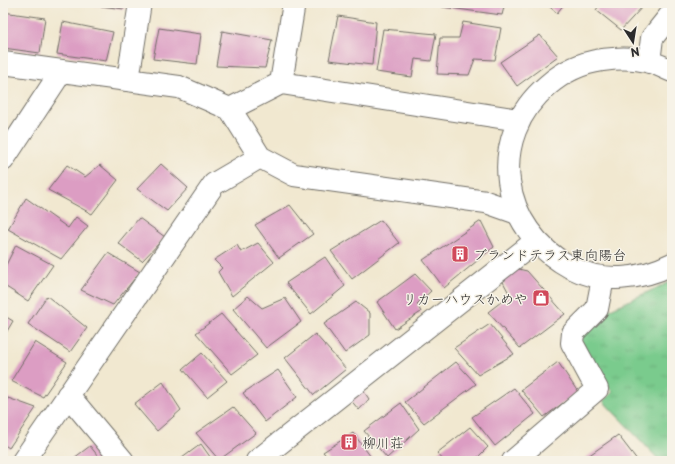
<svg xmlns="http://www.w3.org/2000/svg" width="675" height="464" font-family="'Playpen Sans','Klee One',sans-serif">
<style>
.grass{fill:url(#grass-tufts);stroke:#527b5c}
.building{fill:#dc9dc3}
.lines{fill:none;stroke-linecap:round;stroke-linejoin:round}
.street-casing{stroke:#706d65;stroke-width:24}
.secondary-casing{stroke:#706d65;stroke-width:24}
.street{stroke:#fff;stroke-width:22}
.secondary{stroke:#fff;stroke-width:22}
.labels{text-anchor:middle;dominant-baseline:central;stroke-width:3;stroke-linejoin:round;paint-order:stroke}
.poi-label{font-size:14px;fill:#2b2b2b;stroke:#f7f3e8;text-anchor:start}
</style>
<defs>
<pattern id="grass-tufts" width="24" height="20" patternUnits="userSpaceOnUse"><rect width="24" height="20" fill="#7acb8d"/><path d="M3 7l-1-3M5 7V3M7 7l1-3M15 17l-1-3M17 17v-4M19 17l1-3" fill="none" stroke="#6aae7a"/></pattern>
</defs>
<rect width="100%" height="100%" fill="#f7f3e8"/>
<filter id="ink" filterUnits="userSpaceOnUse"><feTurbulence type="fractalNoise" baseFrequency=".025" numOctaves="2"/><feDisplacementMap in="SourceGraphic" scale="8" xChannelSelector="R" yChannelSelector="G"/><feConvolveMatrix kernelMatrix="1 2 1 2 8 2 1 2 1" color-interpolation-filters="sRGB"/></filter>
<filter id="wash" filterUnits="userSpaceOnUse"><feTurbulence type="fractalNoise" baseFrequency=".012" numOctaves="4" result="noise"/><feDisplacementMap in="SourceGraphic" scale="16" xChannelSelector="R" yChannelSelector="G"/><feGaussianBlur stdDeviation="0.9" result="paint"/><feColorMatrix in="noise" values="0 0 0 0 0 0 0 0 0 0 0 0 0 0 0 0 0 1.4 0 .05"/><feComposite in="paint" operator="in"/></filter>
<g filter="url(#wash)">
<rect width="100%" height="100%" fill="#f1e8d0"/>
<!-- grass -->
<path class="grass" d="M672 281V461H660L603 401 613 392 583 349 579 337 604 312Z"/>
<g id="blocks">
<!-- building -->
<path class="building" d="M77 3H125L124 9Z
M442 3H505L502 15 442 7Z
M545 3H565L557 13Z
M601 3H641L644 5 621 30 596 10Z
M3 12 45 18 40 53 3 48Z
M338 16 376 22 372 65 329 60Z
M63 22 113 32 106 61 57 54Z
M463 22 501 28 495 60 475 59 469 75 437 74 440 38H459Z
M159 28 201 34 197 64 153 59Z
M383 29 436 34 431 61 415 59 412 77 376 72Z
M222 31 272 40 265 68 216 66Z
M540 35 558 56 517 86 500 62Z
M161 164 188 188 167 211 137 189Z
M67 165 85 177 100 165 118 180 92 214 48 190Z
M26 198 68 228 76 217 88 226 61 259 8 229Z
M290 205 313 234 279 258 255 225Z
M139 218 165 237 142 261 118 243Z
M381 220 399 243 352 279 331 251Z
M481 221 494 247 444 288 423 260Z
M258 243 274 262 232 296 218 272 222 268 214 260 237 245 241 252Z
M16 245 53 265 28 301 3 285V271Z
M108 253 140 272 113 305 81 290Z
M325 257 345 286 311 314 286 283Z
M514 268 527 271 565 314 520 348 488 312 510 295 502 280Z
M415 274 431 291 417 304 421 312 395 329 377 302Z
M47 296 87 328 70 352 28 324Z
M248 296 262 308 285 298 301 322 266 348 233 309Z
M356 302 370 313V335L345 353 324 324Z
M221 314 257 355 232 374 196 333Z
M3 315 13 321 3 338Z
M490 324 514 354 478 375 454 348Z
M315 334 346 369 314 395 285 358Z
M35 342 67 362 43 397 11 381Z
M202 353 227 381 207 397 183 369Z
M456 362 476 384 424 423 405 402Z
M558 362 578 392 544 417 521 390Z
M278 370 297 397 265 422 243 393Z
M163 382 181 410 157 431 134 404Z
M361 387 369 399 359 410 349 398Z
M514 388 535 414 495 446 472 417Z
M8 398 36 408 9 448 3 444V406Z
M401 403 419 429 387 458 364 431Z
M233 407 256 433 219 460 196 433Z
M470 427 488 447 477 458 479 461H444L437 453Z
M353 433 374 461H331L323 452Z
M618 435 638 461H581Z
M201 444 213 461H178Z
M90 446 102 461H70Z"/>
</g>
</g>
<g filter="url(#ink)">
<use href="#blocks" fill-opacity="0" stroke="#706d65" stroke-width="1"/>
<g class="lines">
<!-- street casing -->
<g class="street-casing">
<path id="street" d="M649 62 652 38 672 13
M672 71C665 68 657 64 650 62 634 57 617 58 602 60 581 63 563 72 548 85 485 138 500 229 570 267 603 284 640 280 672 264
M128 80 140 3
M3 160 61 72
M68 395 123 461
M257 461 536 241
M513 461 597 389 572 343 573 333 597 309 603 278"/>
</g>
<!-- secondary casing -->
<g class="secondary-casing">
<path id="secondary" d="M3 63 179 87 230 109 260 157 294 175 486 202 517 213
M281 83 294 3
M230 109 281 83 519 120
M23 461 214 184 260 157"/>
</g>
<!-- street -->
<use href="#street" class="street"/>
<!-- secondary -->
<use href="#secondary" class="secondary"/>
</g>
</g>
<!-- icons -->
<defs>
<g id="building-square" transform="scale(0.9)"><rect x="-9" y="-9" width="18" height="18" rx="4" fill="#d1495b" stroke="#f7f3e8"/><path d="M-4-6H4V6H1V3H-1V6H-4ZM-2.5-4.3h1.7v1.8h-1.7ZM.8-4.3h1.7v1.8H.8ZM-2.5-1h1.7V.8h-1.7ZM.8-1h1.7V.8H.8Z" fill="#fff"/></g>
<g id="shop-square" transform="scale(0.9)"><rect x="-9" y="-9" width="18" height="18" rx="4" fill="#d1495b" stroke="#f7f3e8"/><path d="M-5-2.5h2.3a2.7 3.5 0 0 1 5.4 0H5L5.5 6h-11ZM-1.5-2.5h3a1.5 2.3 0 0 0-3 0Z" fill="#fff"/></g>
</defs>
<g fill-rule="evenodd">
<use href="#building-square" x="460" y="254"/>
<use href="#shop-square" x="541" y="298"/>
<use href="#building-square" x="349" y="442"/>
</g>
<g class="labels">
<!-- poi labels -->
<g class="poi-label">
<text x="473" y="254">ブランドテラス東向陽台</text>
<text x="528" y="298" text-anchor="end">リカーハウスかめや</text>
<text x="362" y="442">柳川荘</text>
</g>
</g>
<!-- margin -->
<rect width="675" height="464" fill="none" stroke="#f7f3e8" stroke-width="16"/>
<!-- north arrow -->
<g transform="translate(633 42) rotate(168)" stroke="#f7f3e8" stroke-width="3" paint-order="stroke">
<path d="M0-3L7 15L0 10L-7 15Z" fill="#2b2b2b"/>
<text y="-6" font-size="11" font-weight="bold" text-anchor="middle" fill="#2b2b2b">N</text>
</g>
</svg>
